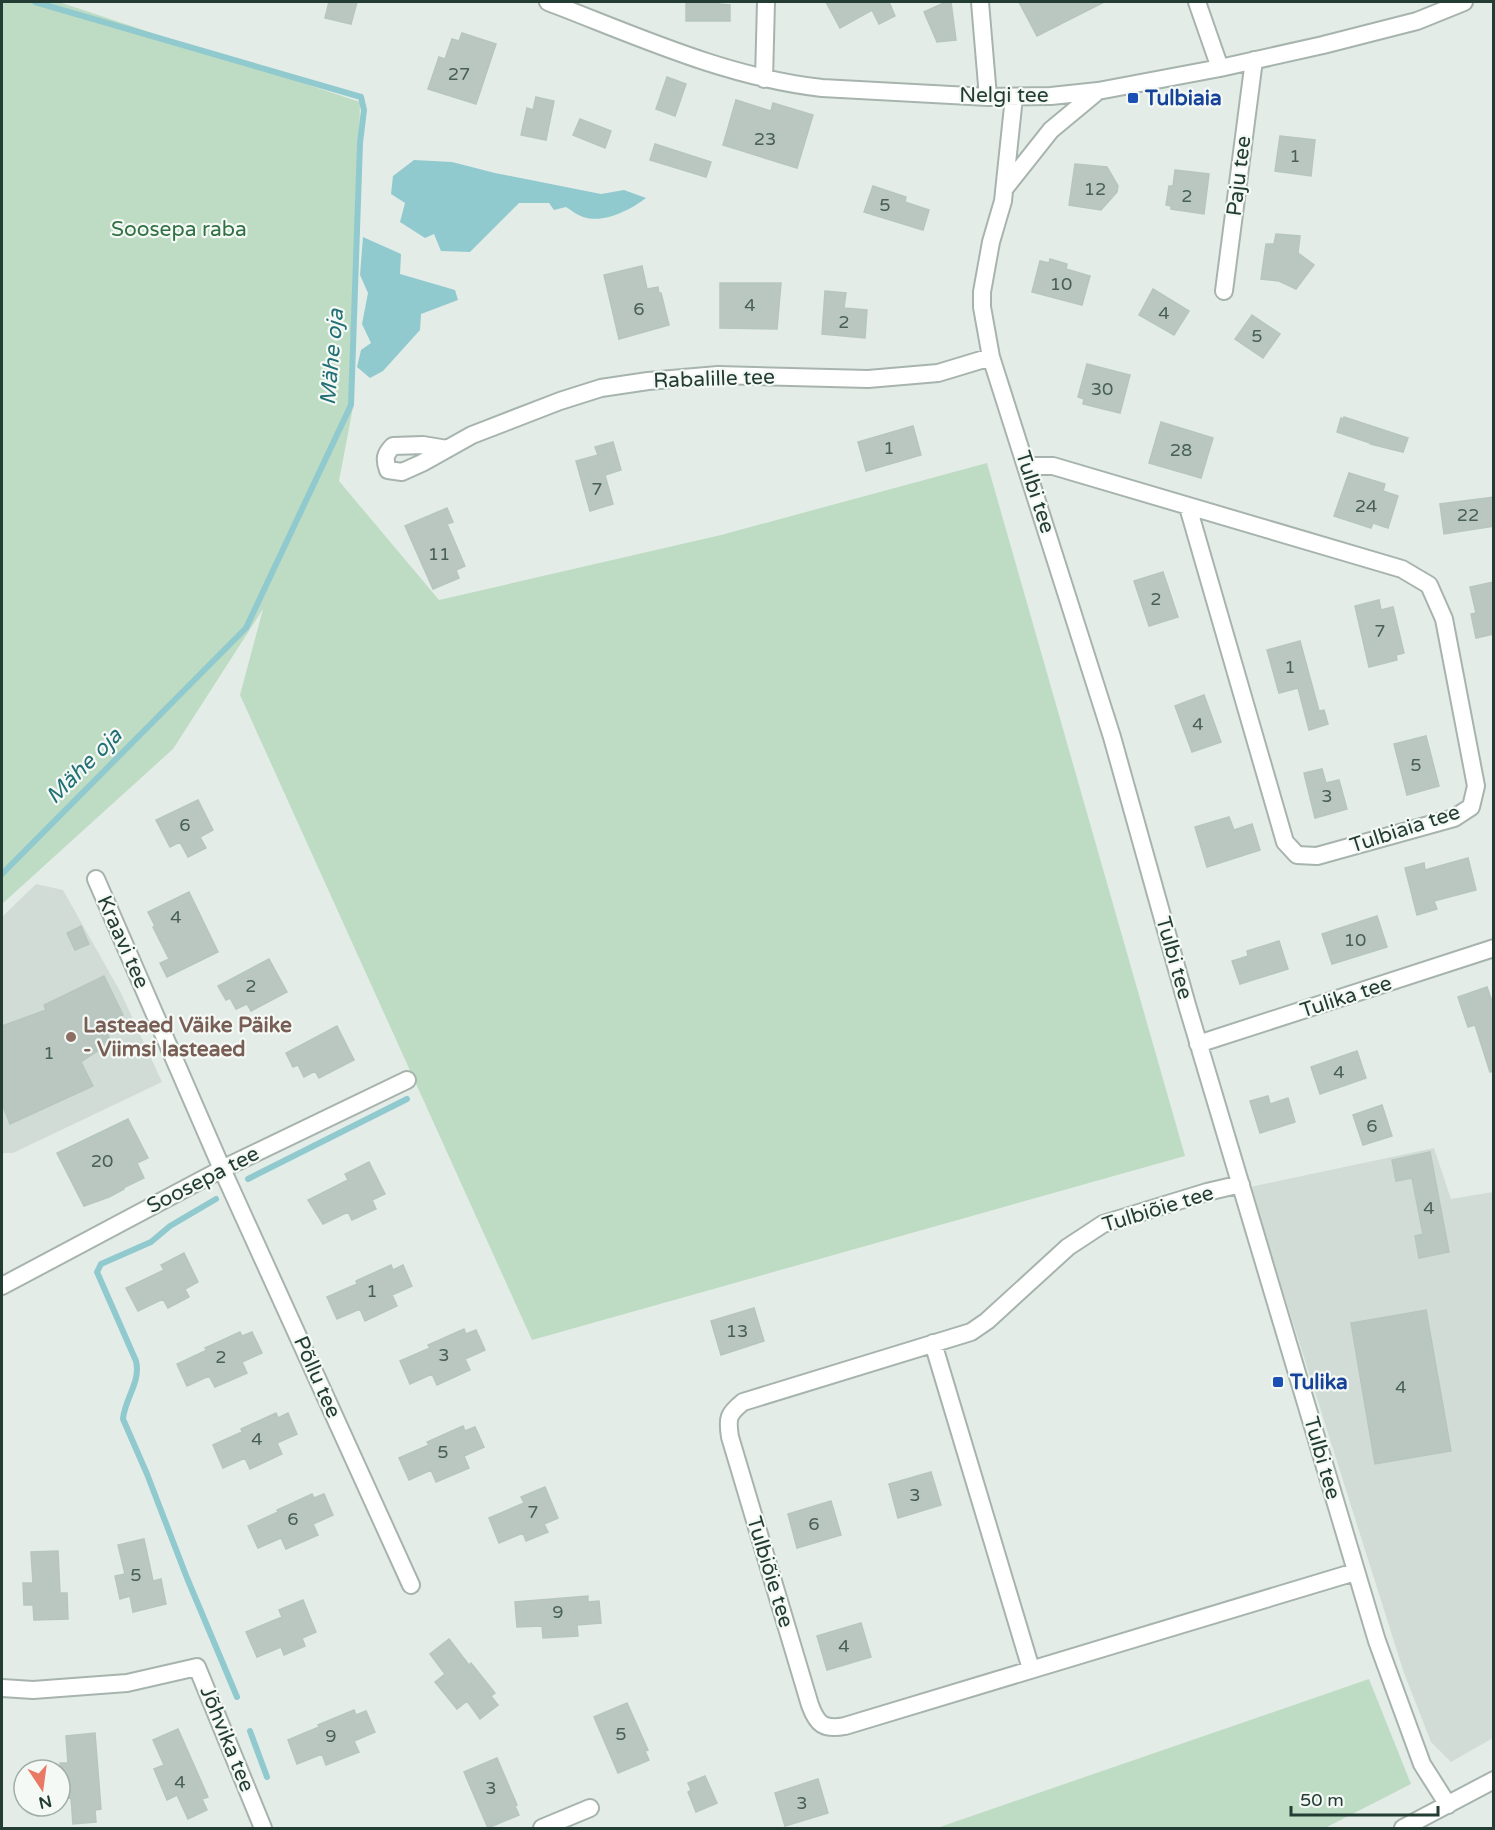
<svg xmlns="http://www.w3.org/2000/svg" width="1495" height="1830" font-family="'Varela Round',sans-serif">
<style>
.built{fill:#d2dcd6}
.green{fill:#bedcc3}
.water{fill:#90cace}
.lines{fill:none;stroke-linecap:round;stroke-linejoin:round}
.stream{stroke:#90cace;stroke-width:6}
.building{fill:#b9c7c0;stroke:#b6c6be;stroke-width:1.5}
.street-casing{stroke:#a7b4ae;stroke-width:20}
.street{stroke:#fff;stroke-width:16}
.transit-dot{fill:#1a4fb4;stroke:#f4f9f6;stroke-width:2}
.education-dot{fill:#8d6e63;stroke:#f4f9f6;stroke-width:2}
.labels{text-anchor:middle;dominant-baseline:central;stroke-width:4.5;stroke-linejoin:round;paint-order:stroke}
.number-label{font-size:18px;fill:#496057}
.street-label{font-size:21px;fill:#243d34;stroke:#f4f9f6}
.transit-label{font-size:21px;font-weight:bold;fill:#164399;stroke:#f4f9f6;text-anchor:start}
.park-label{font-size:21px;fill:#317143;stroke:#f4f9f6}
.education-label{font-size:21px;font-weight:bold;fill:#785e54;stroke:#f4f9f6;text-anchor:start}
.water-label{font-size:22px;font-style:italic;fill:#227075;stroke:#f4f9f6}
</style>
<rect width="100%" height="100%" fill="#e4ece8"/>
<!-- built -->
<path class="built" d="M36 884 63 890 121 993 162 1082 13 1153H2V917Z
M1434 1148 1451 1199 1493 1192V1738L1451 1762 1431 1742 1404 1673 1250 1187Z"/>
<!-- green -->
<path class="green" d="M2 2H59L360 102 353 407 339 481 439 600 721 535 987 463 1185 1156 532 1340 240 695 263 609 173 749 2 904Z
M1369 1679 1411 1784 1325 1828H937Z"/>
<!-- water -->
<path class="water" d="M414 160 452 162 495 173 601 194 624 190 646 198C630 210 604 224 583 217 577 215 571 210 566 207L554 210 549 203H519L470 252 441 251 434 234 425 238 400 222 405 203 391 194 393 176Z
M363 237 401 254 400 274 455 290 458 300 421 314 420 330 383 371 370 378 357 367 361 350 371 343 362 324 368 293 360 275Z"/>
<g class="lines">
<!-- stream -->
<path class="stream" d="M2 874 246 628 351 405 360 143 364 110 361 97 35 2
M248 1179 407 1099
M216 1199 170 1226 151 1242 101 1264 97 1272 136 1361C141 1382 125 1398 123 1419L147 1474 187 1578 237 1697
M250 1731 267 1777"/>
</g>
<!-- building -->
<path class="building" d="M329 2H357L351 24 325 18Z
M686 2H719V4L730 5V21H686Z
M826 2H889L895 16 879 24 872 10 840 28Z
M946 2H951L956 40 937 42 924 12Z
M1019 2H1104L1037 36Z
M462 33 496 44 476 104 428 89 439 57 445 59 452 39 459 41Z
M667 77 686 84 675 116 656 109Z
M536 97 554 101 546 140 521 135 527 108 533 110Z
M736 100 771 111 773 103 813 115 797 168 723 145Z
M580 119 611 131 605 148 573 135Z
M1280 136 1315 140 1311 176 1275 171Z
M655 144 711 162 706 177 650 160Z
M1075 164 1107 167 1118 186 1117 192 1101 210 1069 205Z
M1175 170 1209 174 1204 214 1171 209V206L1166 205 1169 186H1173Z
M873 186 906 197 905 202 929 210 923 230 864 212Z
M1276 234 1300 236 1298 253 1314 265 1296 289 1279 281 1261 279 1266 244H1274Z
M1050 259 1067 264 1066 269 1090 276 1082 305 1032 292 1040 261 1049 263Z
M642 266 647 289 658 287 659 293H661L669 325 619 339 604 275Z
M720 283H781L777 329 720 328Z
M1153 289 1189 311 1174 335 1139 315Z
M825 291 846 293 844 308 867 310 865 338 822 334Z
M1252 315 1280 334 1263 358 1235 339Z
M1087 364 1130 375 1120 413 1083 404 1084 399 1078 397Z
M1344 417 1408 438 1403 452 1370 444V443L1337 432 1341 418 1343 419Z
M1161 422 1213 438 1201 478 1149 463Z
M913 426 921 455 866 471 858 442Z
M613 442 621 470 605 475 613 504 590 511 576 461 598 455 595 447Z
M1349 473 1385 484 1383 491 1398 496 1388 528 1373 523 1371 528 1334 516Z
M1494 497V526L1444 534 1440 504Z
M447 508 453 522 447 524 465 566 456 570 459 578 433 589 405 526Z
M1163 572 1178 617 1149 626 1134 581Z
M1494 582V634L1476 638 1471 614 1476 613 1470 587Z
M1379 600 1381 610 1393 607 1404 653 1396 655 1397 660 1369 667 1355 606Z
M1300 641 1319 711 1324 710 1328 724 1309 730 1298 688 1279 693 1267 650Z
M1204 695 1221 742 1192 752 1175 706Z
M1426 736 1439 786 1407 795 1394 744Z
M1322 769 1326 783 1339 780 1347 809 1315 818 1304 773Z
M198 800 213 830 200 837 206 848 188 857 180 842 170 847 156 820Z
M1229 817 1234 830 1252 824 1260 850 1207 867 1195 827Z
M1468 858 1476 890 1434 901 1437 909 1417 915 1405 868 1424 863 1425 870Z
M189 892 218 952 167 977 160 963 169 959 153 927 155 926 148 912Z
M1377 916 1387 947 1332 964 1322 934Z
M81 926 89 944 75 950 67 933Z
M1279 941 1288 969 1240 984 1232 961 1248 956 1247 951Z
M269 959 287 992 251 1011 247 1004 236 1009 230 998 226 1000 218 986Z
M104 976 123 1015 103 1024 111 1042 81 1062 93 1086 10 1124 2 1104V1026L46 1010 44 1005Z
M1487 987 1494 1007V1071L1490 1072 1475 1025 1468 1027 1458 997Z
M337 1026 354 1060 319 1078 315 1071 304 1077 298 1065 293 1067 286 1053Z
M1357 1051 1366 1078 1320 1094 1311 1067Z
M1268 1096 1270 1104 1288 1098 1295 1122 1260 1133 1250 1101Z
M1382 1105 1392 1136 1363 1145 1353 1115Z
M128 1119 148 1158 137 1163 144 1178 123 1188 124 1189 109 1197 84 1206 57 1153Z
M1430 1152 1449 1252 1419 1258 1415 1236 1423 1234 1412 1178 1396 1181 1392 1160Z
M369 1162 385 1194 372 1200 376 1209 352 1220 348 1212 323 1224 308 1200 348 1180 345 1174Z
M184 1253 198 1282 185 1289 189 1297 168 1308 163 1299 138 1311 126 1288 164 1270 161 1265Z
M391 1265 393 1270 403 1265 412 1286 392 1295 397 1306 365 1321 360 1309 337 1319 327 1297 357 1284 356 1281Z
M754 1308 764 1341 721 1355 711 1321Z
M1426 1310 1451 1451 1375 1464 1351 1323Z
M464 1329 466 1334 476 1330 485 1350 465 1359 470 1370 437 1385 432 1374 410 1384 400 1361 430 1348 428 1345Z
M240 1332 242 1336 252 1332 262 1353 242 1362 247 1373 215 1387 209 1376 187 1386 177 1364 207 1350 205 1348Z
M276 1413 278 1418 288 1413 297 1434 277 1443 282 1454 250 1469 245 1458 223 1468 213 1445 242 1432 241 1429Z
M463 1426 465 1431 475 1427 484 1447 464 1456 469 1468 436 1482 431 1470 409 1480 399 1458 429 1445 427 1442Z
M931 1472 941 1505 898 1518 889 1484Z
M545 1487 558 1518 544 1524 548 1532 526 1541 523 1533 499 1543 489 1518 524 1503 521 1497Z
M312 1494 314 1498 324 1494 333 1515 313 1524 318 1535 286 1549 281 1538 258 1548 248 1526 278 1512 277 1510Z
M831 1501 841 1535 797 1548 788 1514Z
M144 1539 153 1581 161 1579 166 1604 133 1612 130 1596 120 1599 115 1576 125 1574 118 1545Z
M58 1551 60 1593H67L68 1619 34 1620 33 1605H24L23 1583H33L31 1552Z
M588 1596V1602L599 1601 601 1623 577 1625 578 1636 543 1638 542 1626 517 1627 515 1602Z
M303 1600 316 1632 302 1638 305 1646 284 1655 281 1647 257 1657 246 1632 282 1617 279 1610Z
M861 1623 871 1657 827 1670 817 1636Z
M449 1639 469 1665 471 1663 495 1693 491 1696 498 1705 480 1719 467 1701 457 1709 435 1682 445 1674 430 1654Z
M627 1703 648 1750 645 1751 649 1760 618 1773 594 1717Z
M354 1710 356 1715 366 1711 375 1732 354 1741 359 1752 326 1765 322 1754 297 1764 288 1740 319 1727 318 1725Z
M178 1729 208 1797 202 1799 207 1810 188 1819 177 1795 167 1800 154 1769 164 1765 153 1740Z
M95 1733 101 1809 95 1810 96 1822 73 1824 71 1798 60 1799V1763H68L66 1736Z
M497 1758 517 1805 515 1806 519 1815 488 1828 464 1772Z
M705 1776 717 1803 696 1812 688 1792 691 1790 688 1783Z
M818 1779 828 1813 785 1826 775 1793Z"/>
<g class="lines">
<!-- street casing -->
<g class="street-casing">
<path id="street" d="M548 2C637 36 725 77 822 88L988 97 1051 96 1098 91 1220 68 1323 45 1417 21 1464 2
M980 2 988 97
M1197 2 1220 68
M764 79 766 2
M1014 97 1003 201 991 242 982 292V307L991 357 1112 737 1187 1005 1377 1641 1422 1764 1448 1805
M1005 188 1051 130 1098 91
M1224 291 1254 60
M447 449 423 445 393 446C385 454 384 459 388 470L402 472 422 463 472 435 560 401 601 388 648 381 718 375 868 379 938 373 991 357
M1026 466H1053L1402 569 1429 585 1444 619 1476 786 1471 807 1454 818 1317 856 1297 855 1285 842 1188 507
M96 879 222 1169 411 1585
M1198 1044 1494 948
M1241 1184 1207 1192 1103 1224 1068 1247 987 1321 971 1332 743 1402C728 1414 727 1418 730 1437L810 1705C817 1724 823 1730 845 1726L1355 1572
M2 1286 222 1169 407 1080
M933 1343 1031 1669
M2 1688 33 1690 127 1683 197 1667 263 1828
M542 1828 590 1808
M1403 1828 1494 1780"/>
</g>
<!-- street -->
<use href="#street" class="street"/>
</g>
<!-- markers -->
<g class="transit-dot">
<rect x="1127" y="92" width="12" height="12" rx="3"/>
<rect x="1272" y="1376" width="12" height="12" rx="3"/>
</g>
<circle class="education-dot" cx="71" cy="1037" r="6"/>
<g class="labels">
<!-- number labels -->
<g class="number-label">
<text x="459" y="74">27</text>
<text x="765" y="139">23</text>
<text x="1295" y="156">1</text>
<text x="1095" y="189">12</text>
<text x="1187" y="196">2</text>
<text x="885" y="205">5</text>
<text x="1061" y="284">10</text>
<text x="750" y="305">4</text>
<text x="639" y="309">6</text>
<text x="1164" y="313">4</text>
<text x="844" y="322">2</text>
<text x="1257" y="336">5</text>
<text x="1102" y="389">30</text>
<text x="889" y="448">1</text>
<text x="1181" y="450">28</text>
<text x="597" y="489">7</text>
<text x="1366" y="506">24</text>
<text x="1468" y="515">22</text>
<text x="439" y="554">11</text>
<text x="1156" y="599">2</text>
<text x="1380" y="631">7</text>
<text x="1290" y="667">1</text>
<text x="1198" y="724">4</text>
<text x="1416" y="765">5</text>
<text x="1327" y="796">3</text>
<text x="185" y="825">6</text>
<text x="176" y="917">4</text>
<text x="1355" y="940">10</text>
<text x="251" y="986">2</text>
<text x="49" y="1053">1</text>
<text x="1339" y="1072">4</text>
<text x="1372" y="1126">6</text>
<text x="102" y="1161">20</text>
<text x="1429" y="1208">4</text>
<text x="372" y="1291">1</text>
<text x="737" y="1331">13</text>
<text x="444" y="1355">3</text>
<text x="221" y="1357">2</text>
<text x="1401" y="1387">4</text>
<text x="257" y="1439">4</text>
<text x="443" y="1452">5</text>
<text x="915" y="1495">3</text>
<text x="533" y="1512">7</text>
<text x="293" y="1519">6</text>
<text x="814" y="1524">6</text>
<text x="136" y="1575">5</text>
<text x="558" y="1612">9</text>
<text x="844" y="1646">4</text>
<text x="621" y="1734">5</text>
<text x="331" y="1736">9</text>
<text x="180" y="1782">4</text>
<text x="491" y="1788">3</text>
<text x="802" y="1803">3</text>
</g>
<!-- street labels -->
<g class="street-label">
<text x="1004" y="95">Nelgi tee</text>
<text transform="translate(1239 176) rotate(-83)">Paju tee</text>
<text transform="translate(714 379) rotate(-2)">Rabalille tee</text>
<text transform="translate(1035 492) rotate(72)">Tulbi tee</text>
<text transform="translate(1405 829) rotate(-18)">Tulbiaia tee</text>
<text transform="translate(123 942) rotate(66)">Kraavi tee</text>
<text transform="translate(1174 958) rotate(74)">Tulbi tee</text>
<text transform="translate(1346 997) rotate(-18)">Tulika tee</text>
<text transform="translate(203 1180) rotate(-27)">Soosepa tee</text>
<text transform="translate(1158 1209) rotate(-17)">Tulbiõie tee</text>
<text transform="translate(317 1377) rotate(66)">Põllu tee</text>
<text transform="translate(1322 1458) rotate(74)">Tulbi tee</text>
<text transform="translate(770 1572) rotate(73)">Tulbiõie tee</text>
<text transform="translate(227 1739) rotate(68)">Jõhvika tee</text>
</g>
<!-- transit labels -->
<g class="transit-label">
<text x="1145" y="98">Tulbiaia</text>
<text x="1290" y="1382">Tulika</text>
</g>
<!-- park labels -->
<g class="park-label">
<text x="179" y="229">Soosepa raba</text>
</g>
<!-- education labels -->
<g class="education-label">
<text x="83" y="1025">Lasteaed Väike Päike<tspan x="83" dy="24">- Viimsi lasteaed</tspan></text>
</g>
<!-- water labels -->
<g class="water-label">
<text transform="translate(332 357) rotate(-85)">Mähe oja</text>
<text transform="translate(84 766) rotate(-45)">Mähe oja</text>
</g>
</g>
<!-- border -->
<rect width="1495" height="1830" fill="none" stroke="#243d34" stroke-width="6"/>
<!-- north arrow -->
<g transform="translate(42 1788) rotate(167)"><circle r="28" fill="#f4f9f6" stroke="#a1aea8" stroke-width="1.5"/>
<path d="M0-4.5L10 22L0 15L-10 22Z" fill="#e97865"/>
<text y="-9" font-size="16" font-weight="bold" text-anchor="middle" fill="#243d34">N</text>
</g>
<!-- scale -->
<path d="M1291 1806v9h147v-9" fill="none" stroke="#243d34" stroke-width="3"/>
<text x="1300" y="1806" font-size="18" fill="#243d34" stroke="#f4f9f6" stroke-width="4.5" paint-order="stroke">50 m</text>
</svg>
